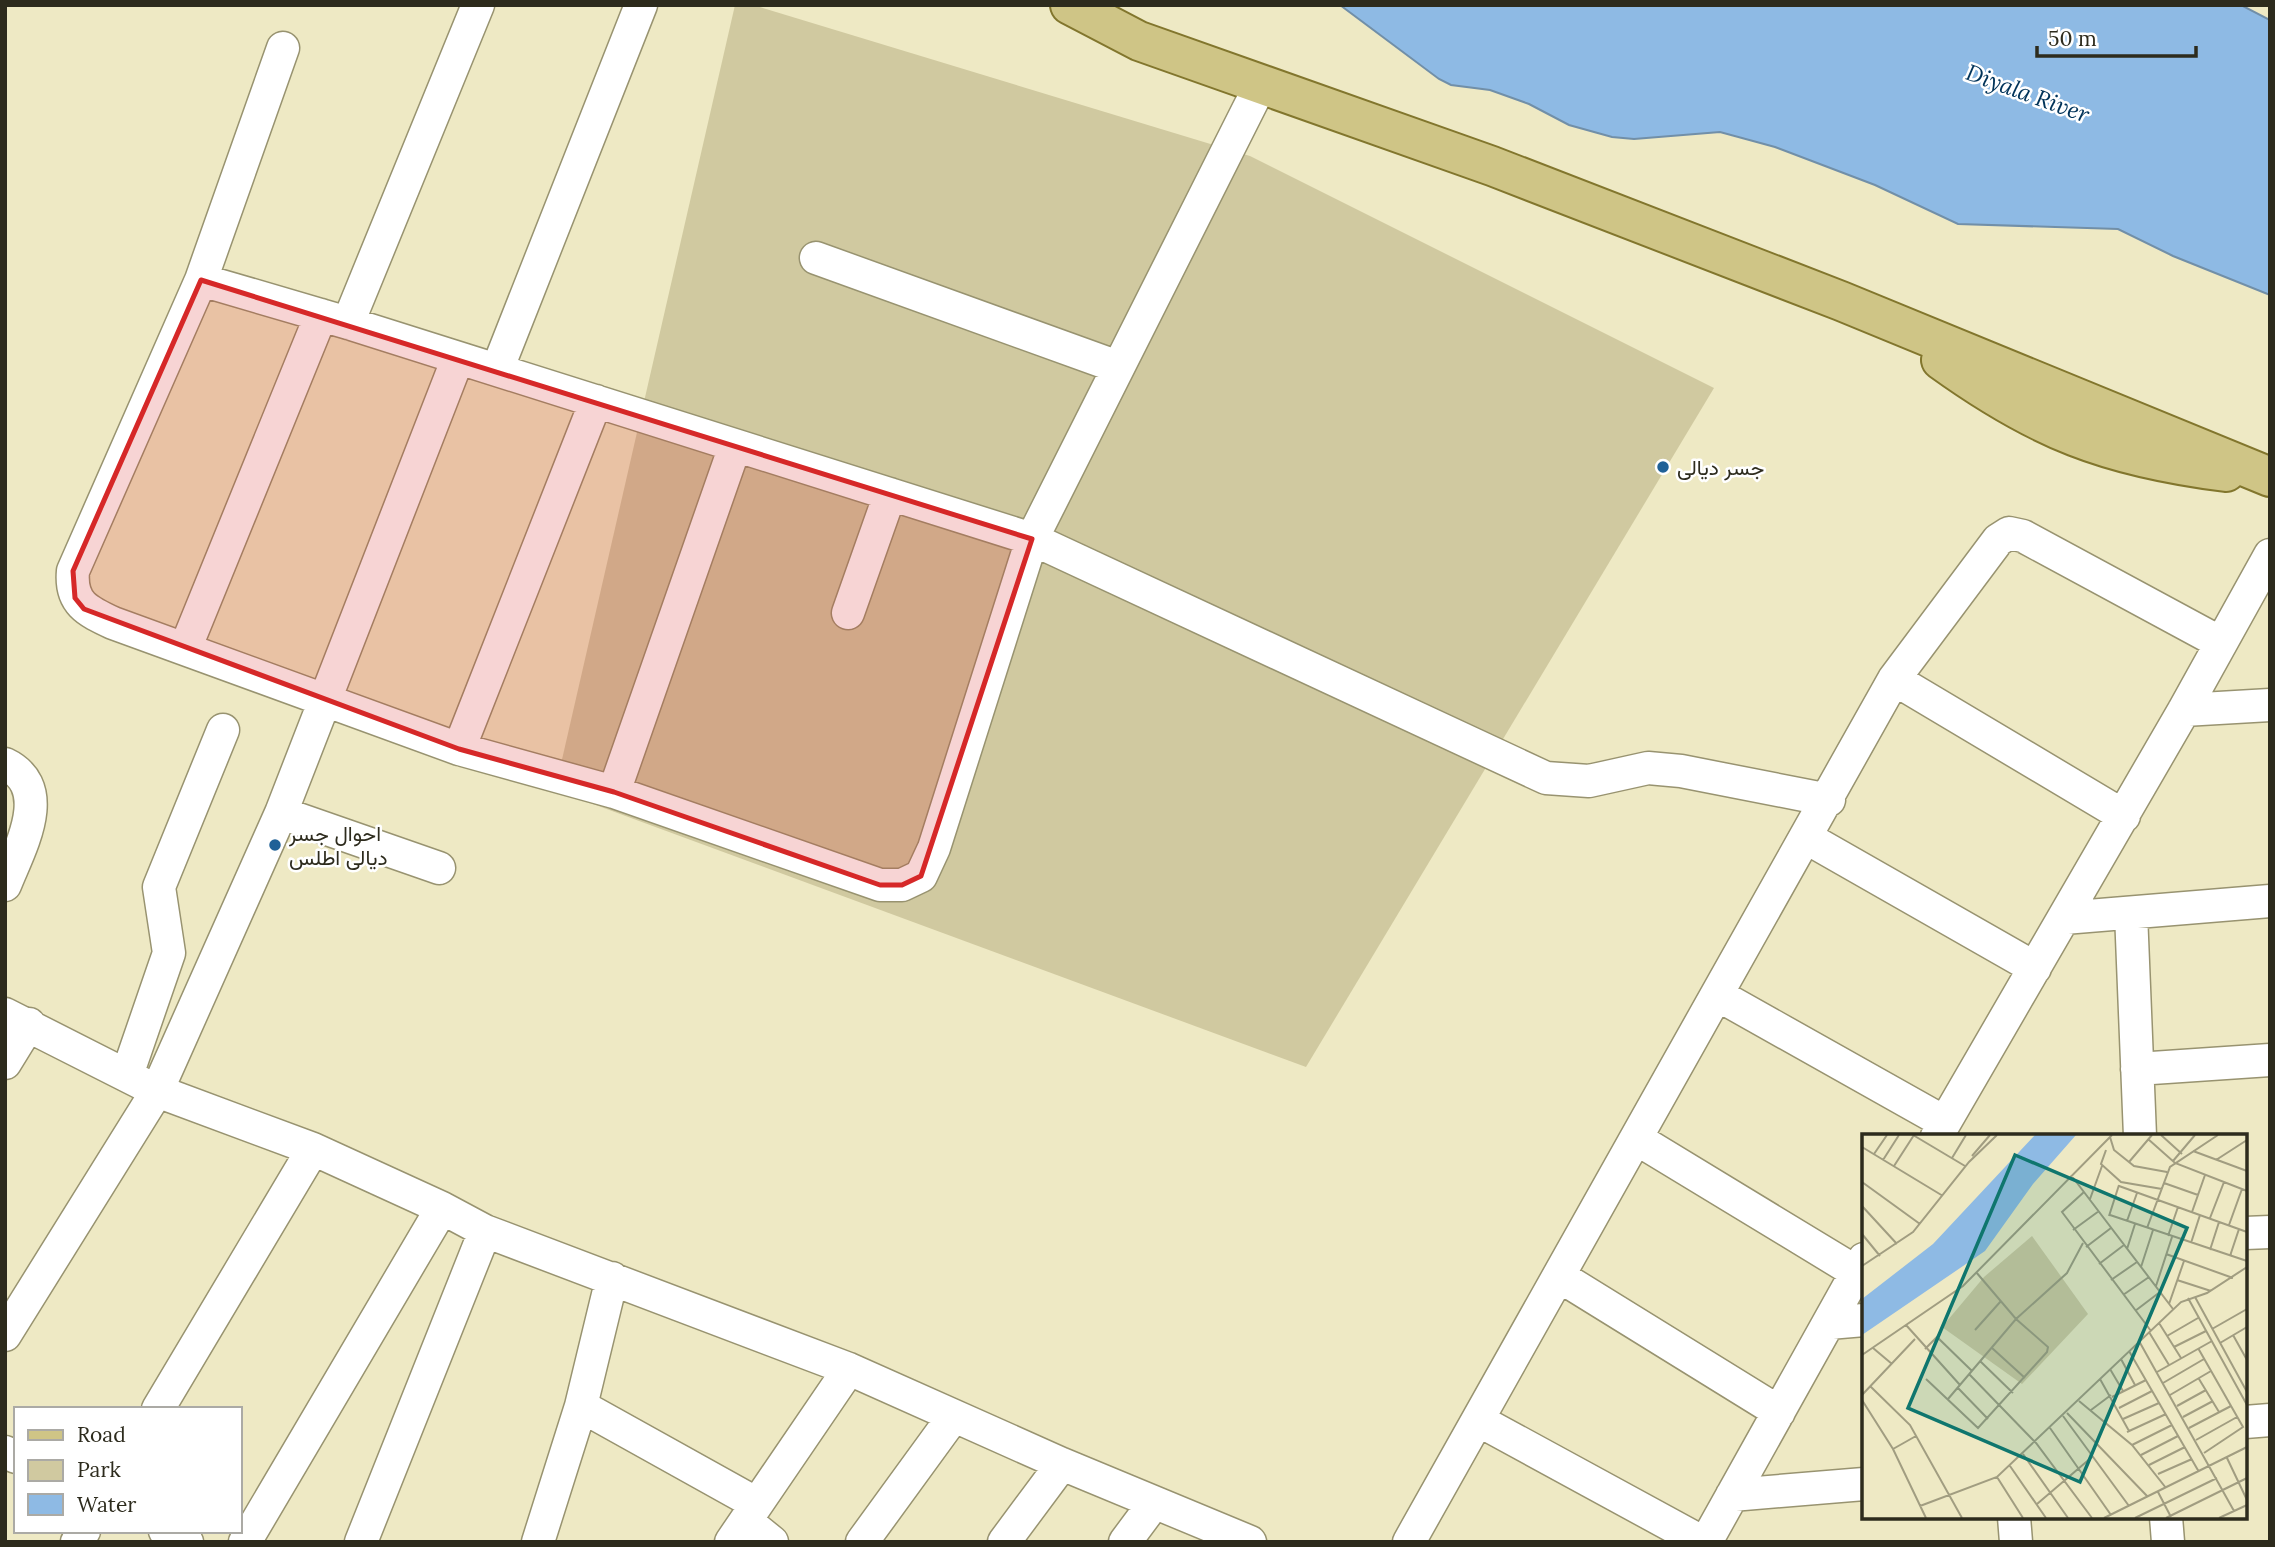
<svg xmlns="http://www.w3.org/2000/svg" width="2275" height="1547" font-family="Lora,Vazirmatn,serif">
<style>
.green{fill:#d0c9a0}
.water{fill:#8ebae4;stroke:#718fa8;stroke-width:2}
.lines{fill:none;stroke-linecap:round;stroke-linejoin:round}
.minor-casing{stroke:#989370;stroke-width:35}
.major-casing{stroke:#82762d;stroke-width:42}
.minor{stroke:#fff;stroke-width:32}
.major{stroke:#cfc586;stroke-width:38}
.marked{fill:#d62828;fill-opacity:0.2;stroke:#d62828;stroke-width:5;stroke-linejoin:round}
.poi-dot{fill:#206197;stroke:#fff;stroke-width:2.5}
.labels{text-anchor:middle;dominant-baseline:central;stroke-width:5;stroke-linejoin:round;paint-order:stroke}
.poi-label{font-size:21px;fill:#2d2b1d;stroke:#fff;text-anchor:start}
.water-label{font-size:23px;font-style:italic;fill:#003359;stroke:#fff}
.inset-road{fill:none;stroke:#a19d81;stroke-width:2}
.view{fill:#0f766e;fill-opacity:0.15;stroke:#0f766e;stroke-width:3.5}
.inset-edge{fill:none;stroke:#2d2b1d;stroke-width:3.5}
</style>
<rect width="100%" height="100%" fill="#eee9c4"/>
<!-- green -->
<path class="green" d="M735 5H753L1250 156 1714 388 1306 1067 555 790Z"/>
<!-- water -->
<path class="water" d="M1340 5H2241L2270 20V295L2173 256 2118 229 1958 224 1875 185 1775 147 1720 132 1634 139 1612 137 1569 125 1529 104 1490 90 1451 85 1439 79Z"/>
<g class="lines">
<!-- minor casing -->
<g class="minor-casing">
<path id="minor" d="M283 48 201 280 73 571C70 603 87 611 113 623L459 749 614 792 880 885H902L921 876 934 848 1032 539 1261 84
M816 258 1118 367
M201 280 348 323 1032 539 1546 778 1589 781 1648 768 1681 771 1829 800
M348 323 478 5
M497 370 641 5
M848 613 890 494
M185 649 321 315
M1894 679 2124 816
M2184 710 2270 705
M459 749 596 401
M5 764C55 788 19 849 5 885
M614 792 735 446
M281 813 439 868
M1807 838 2035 968
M2131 913 2140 1136
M2064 918 2270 901
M1718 995 1944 1122
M5 1014 157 1091 313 1149 442 1208 485 1231 849 1369 1062 1464 1250 1542
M5 1063 29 1024
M2137 1069 2270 1060
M127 1075 169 953 159 887 223 730
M1937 1136 2184 710 2270 555
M1637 1139 1856 1272
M2245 1233 2270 1232
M1559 1276 1779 1412
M1829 1323 1864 1320
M5 1335 157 1091 281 813 458 358
M581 1406 757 1504
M158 1409 313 1149
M1478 1420 1702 1542
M2245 1422 2270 1420
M5 1452 16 1457
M1732 1495 1864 1484
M2014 1517 2016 1542
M2166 1517 2168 1542
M746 1521 772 1542
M165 1531 187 1542
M77 1542 84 1531
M245 1542 442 1208
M361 1542 485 1231
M538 1542 581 1406 612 1278
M731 1542 849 1369
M862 1542 953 1417
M1004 1542 1062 1464
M1125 1542 1154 1503
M1409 1542 1894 679 1998 540 2009 533 2023 536 2221 643
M1706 1542 1864 1259"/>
</g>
<!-- major casing -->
<g class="major-casing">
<path id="major" d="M1070 5 1139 41 1492 166 1841 301 2270 477
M1941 360C2038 430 2107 457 2226 472"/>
</g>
<!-- minor -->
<use href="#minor" class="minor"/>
<!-- major -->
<use href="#major" class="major"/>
</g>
<!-- marked area -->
<path class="marked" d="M201 280 1032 539 921 876 902 885H880L614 792 459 749 84 609 75 598 73 571Z"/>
<!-- markers -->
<g class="poi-dot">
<circle cx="1663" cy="467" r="7"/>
<circle cx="275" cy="845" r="7"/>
</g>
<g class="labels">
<!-- poi labels -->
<g class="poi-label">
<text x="1677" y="467">جسر ديالى</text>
<text x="289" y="833">احوال جسر<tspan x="289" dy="24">ديالى اطلس</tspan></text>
</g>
<!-- water labels -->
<g class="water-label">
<text transform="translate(2028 93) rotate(20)">Diyala River</text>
</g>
</g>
<!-- overview -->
<g transform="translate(1862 1134)">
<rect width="385" height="385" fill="#eee9c4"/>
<path d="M170 102 226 180 160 250 80 193 122 143Z" fill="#d0c9a0"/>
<path d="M173 1H214L171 50 123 117 0 201V165L71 110Z" fill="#8ebae4"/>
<path class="inset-road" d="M51 1 103 32M299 1 320 20M248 3 252 16 272 32 305 38M286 5 313 29 385 57M0 13 81 62M244 16 239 30 259 48 300 55M331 17 385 37M12 20 25 1M110 22 128 1M90 24 104 1M21 26 37 1M354 26 385 6M311 27 333 1M267 28 290 1M32 32 52 1M209 41 311 175M0 48 58 90M302 49 336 61M257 52 385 98M222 58 200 78 289 197M228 65 240 32M0 72 35 110M330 78 343 41M248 81 385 127M247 82 257 51M348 84 362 48M265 87 275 59M367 91 380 55M285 94 308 33 356 1M211 96 237 77M0 100 18 122M306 102 316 73M329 109 338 81M224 113 249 94M265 115 273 90M348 116 357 88M304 120 371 144M368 122 377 95M237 130 262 111M0 132 51 98 107 28 135 1M279 133 291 96M249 146 275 128M315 146 349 157M294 152 310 103M261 161 287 143M333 163 385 258M326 164 385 271M307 170 322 127M273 177 298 158M297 189 319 224M44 191 98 251M350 195 385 175M113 196 139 167M287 198 307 231M371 201 385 226M305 202 336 184M277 207 372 377M358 209 385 193M312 213 344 197M11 214 30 230M130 214 163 244M336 214 381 293 342 319M63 215 75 203 110 237M267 217 337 338M0 221 101 152 250 1M259 225 273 251M118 227 151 259M248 235 261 257M295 238 350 207M107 240 174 309 230 384M64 245 116 294 185 218 186 213 154 185 114 138M238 245 267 297M337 245 357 278M301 249 342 225M8 252 48 291 100 384M96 254 126 285M0 261 53 205M308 261 349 237M250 263 284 246M86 265 154 185 205 139 221 109M0 266 31 315 64 384M217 267 270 311 304 354M315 272 344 256M257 274 290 257M229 276 249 261M205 279 286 363M201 282 267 372M321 283 351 267M261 285 297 269M188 294 249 381M327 294 369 272M265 298 304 280M334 306 375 283M270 311 310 291M31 315 54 302M161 320 206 384M279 321 316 302M365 324 385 366M287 331 323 313M148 332 184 384M296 340 330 325M135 343 161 384M296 358 309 383M175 370 230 323M58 372 135 343 319 168 345 159 385 133M242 384 385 313M273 384 355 344M304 384 385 344M357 384 385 371"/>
<path class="view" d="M153 21 325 94 218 348 46 274Z"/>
<rect width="385" height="385" class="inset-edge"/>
</g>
<!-- border -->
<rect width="2275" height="1547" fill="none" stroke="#2d2b1d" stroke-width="14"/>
<!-- legend -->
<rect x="14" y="1407" width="228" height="126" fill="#ffffff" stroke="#abaaa5" stroke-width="2"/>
<rect x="28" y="1430" width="35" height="10" fill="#cfc586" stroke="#abaaa5" stroke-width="2"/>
<text x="77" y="1442" font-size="21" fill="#2d2b1d">Road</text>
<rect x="28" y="1460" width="35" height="21" fill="#d0c9a0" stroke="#abaaa5" stroke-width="2"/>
<text x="77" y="1477" font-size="21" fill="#2d2b1d">Park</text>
<rect x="28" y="1494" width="35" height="21" fill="#8ebae4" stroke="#abaaa5" stroke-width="2"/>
<text x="77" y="1512" font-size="21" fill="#2d2b1d">Water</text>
<!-- scale -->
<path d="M2037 46v10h159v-10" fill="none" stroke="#2d2b1d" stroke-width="3.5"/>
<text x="2048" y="46" font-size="21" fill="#2d2b1d" stroke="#ffffff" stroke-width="5" paint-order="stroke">50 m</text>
</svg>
